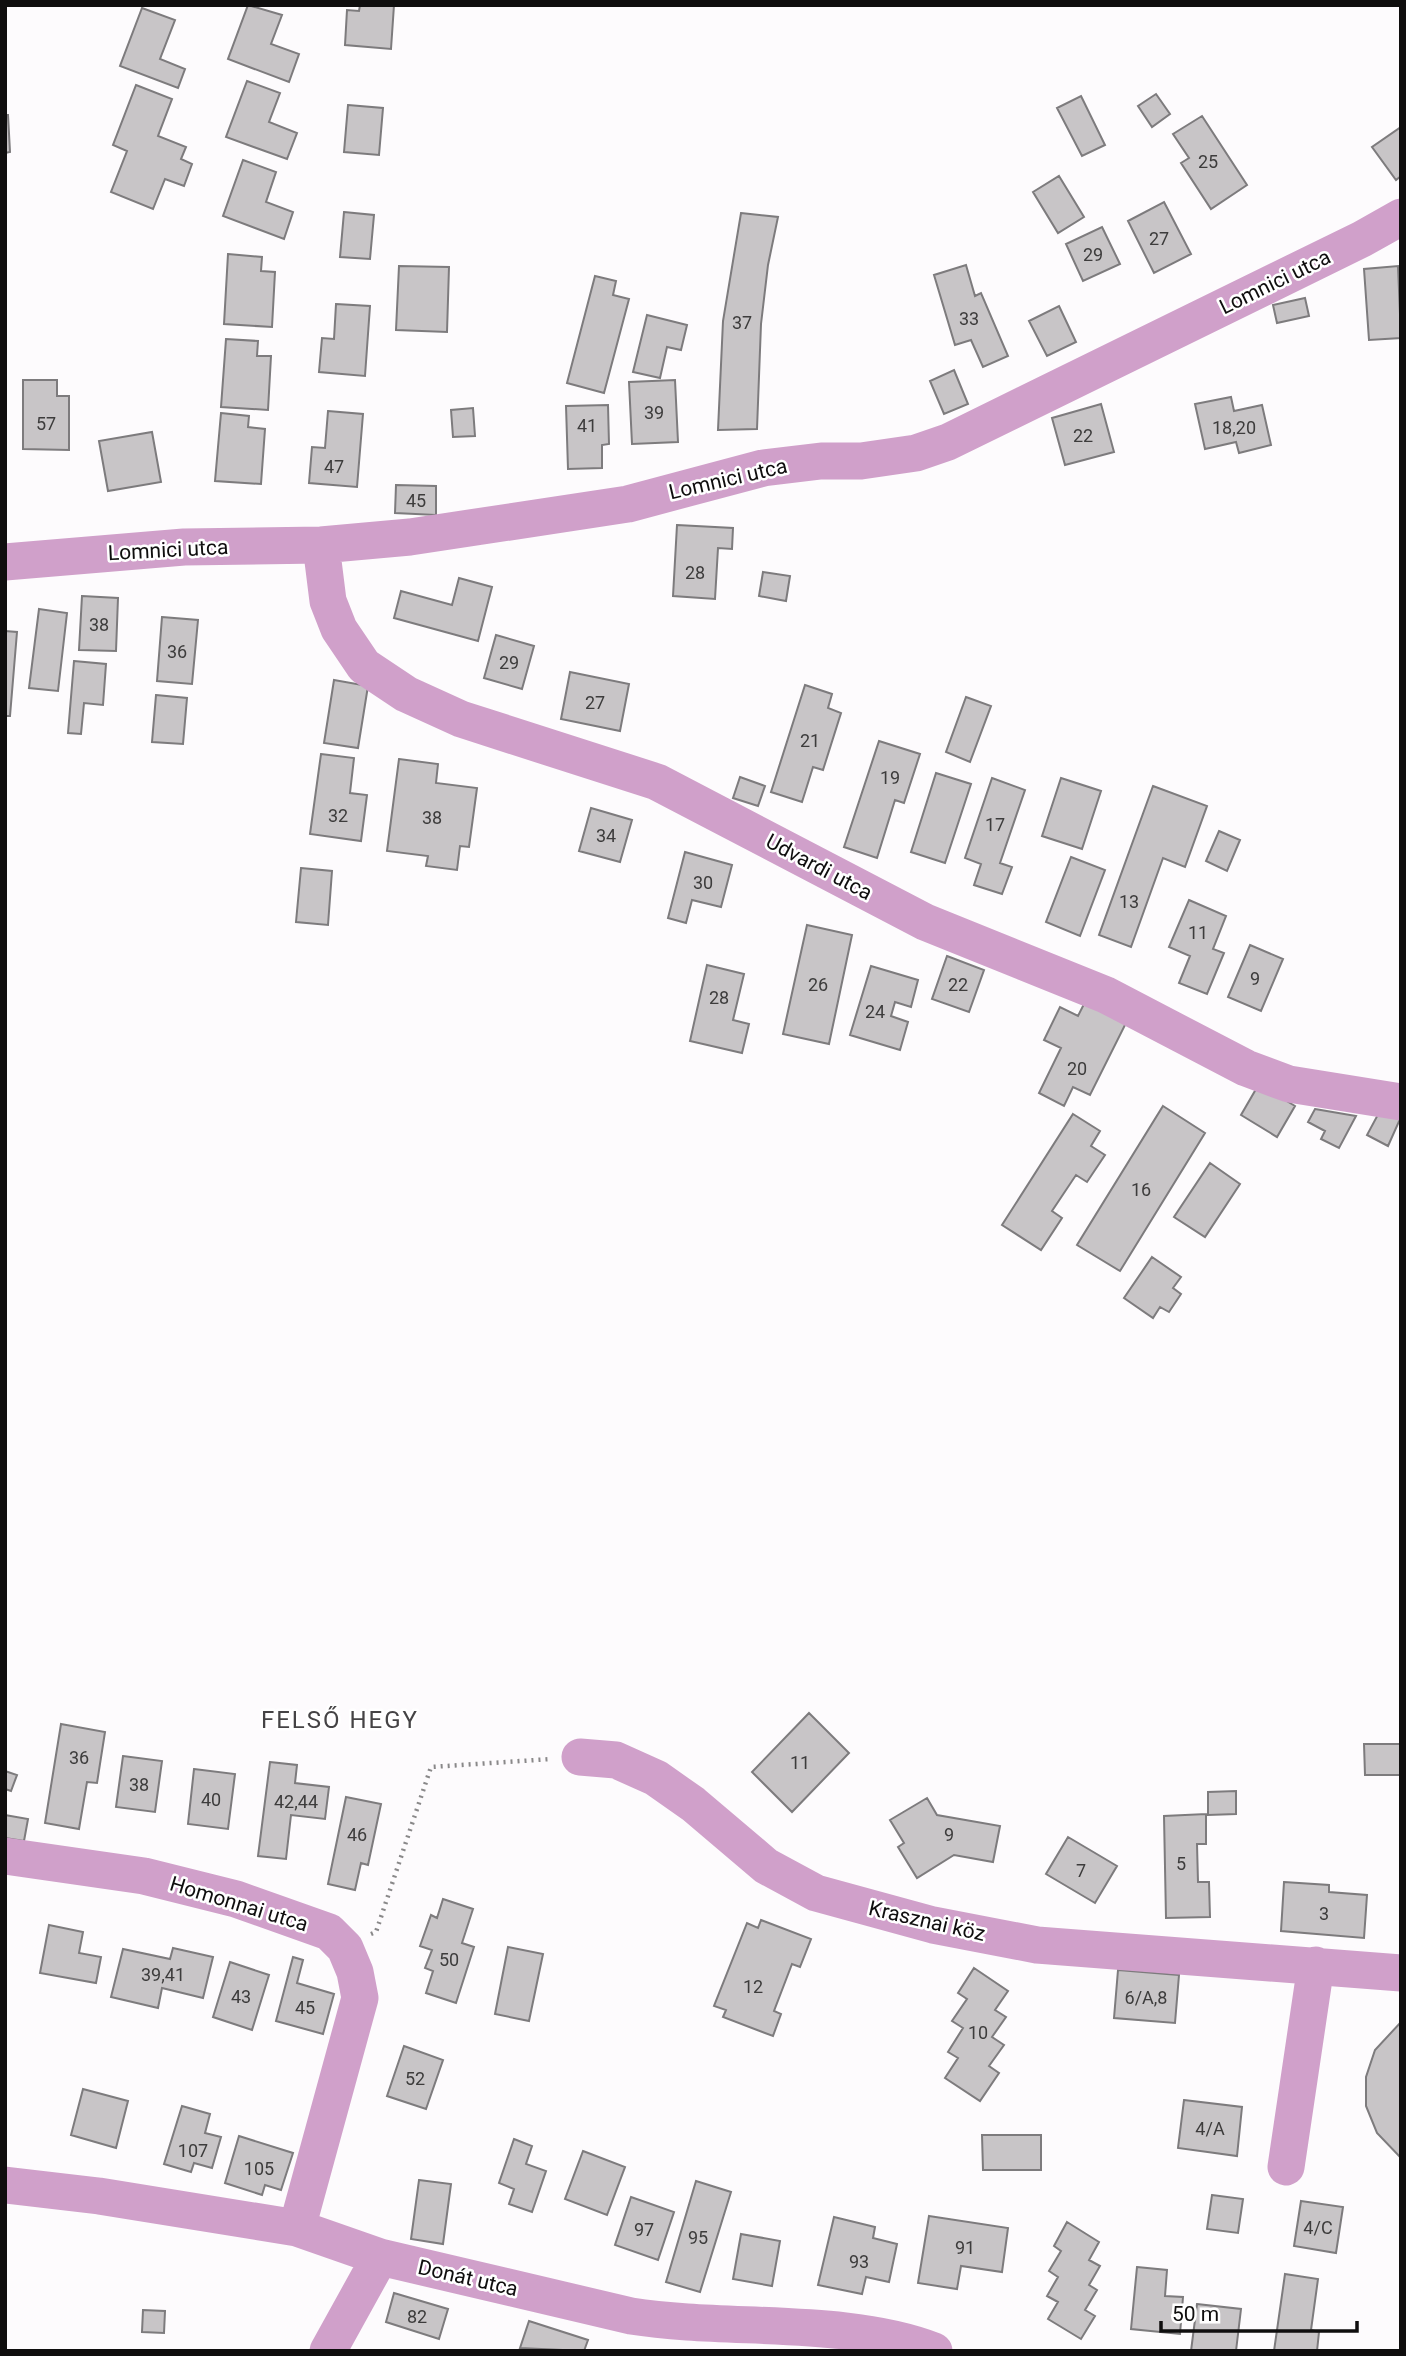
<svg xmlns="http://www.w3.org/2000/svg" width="1406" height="2356" font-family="Roboto,sans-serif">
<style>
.building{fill:#c8c5c7;stroke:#7d7b7d;stroke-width:2}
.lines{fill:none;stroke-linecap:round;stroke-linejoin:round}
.path{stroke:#898889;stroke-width:4.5;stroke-dasharray:2 5;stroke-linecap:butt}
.minor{stroke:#d0a0ca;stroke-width:37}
.labels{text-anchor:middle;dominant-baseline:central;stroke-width:5;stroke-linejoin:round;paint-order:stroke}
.number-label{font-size:18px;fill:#3d3c3c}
.street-label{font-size:21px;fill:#0f0e0e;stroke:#fff}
.quarter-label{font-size:24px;letter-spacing:2px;fill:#454345;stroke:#fff}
</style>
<rect width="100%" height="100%" fill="#fdfbfd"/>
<!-- building -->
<path class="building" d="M248 5 282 15 271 44 299 54 289 82 228 59Z
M360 5H394L391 49 345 45 347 10 359 11Z
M142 8 175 20 160 59 185 69 178 88 120 66Z
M247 81 280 93 269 122 297 133 287 159 226 137Z
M136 85 172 99 158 136 186 147 181 159 192 164 184 186 165 179 153 209 111 192 127 151 113 145Z
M1156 94 1170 114 1152 127 1138 106Z
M1081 96 1105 145 1082 156 1057 108Z
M348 105 383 108 379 155 344 152Z
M5 115H8L10 152 5 153Z
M1202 116 1247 185 1211 209 1181 163 1189 158 1173 134Z
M1401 127V176L1396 180 1372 147Z
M243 160 276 172 266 202 293 212 284 239 223 216Z
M1059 176 1084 217 1058 233 1033 192Z
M1164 202 1191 254 1154 273 1128 221Z
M344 212 374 215 370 259 340 257Z
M741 213 778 217 768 265 761 324 757 429 718 430 723 321Z
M1102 227 1120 264 1083 281 1066 244Z
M228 254 262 257 261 271 275 272 272 327 224 324Z
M966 265 975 296 981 293 1008 356 983 367 971 340 955 345 934 275Z
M399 266 449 267 447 332 396 330Z
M1398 266 1401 338 1369 340 1364 269Z
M595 276 616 281 613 295 629 299 604 393 567 383Z
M1305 298 1309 316 1277 323 1273 305Z
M336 304 370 306 365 376 319 372 322 338 334 339Z
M1059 306 1076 342 1047 356 1029 321Z
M647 315 687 325 681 350 667 347 660 378 633 372Z
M226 339 258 341 257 356H271L268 410 221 407Z
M954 370 968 404 944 414 930 381Z
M23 380H57V396H69V450L23 449Z
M675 380 678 442 632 444 629 382Z
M1231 397 1234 411 1262 405 1271 445 1239 453 1236 442 1205 449 1195 404Z
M1101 404 1114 452 1065 465 1052 418Z
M608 405 609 444 602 445V468L568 469 566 406Z
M473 408 475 436 453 437 451 410Z
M328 411 363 414 357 487 309 483 312 447 325 448Z
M221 413 249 416 248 427 265 429 261 484 215 481Z
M152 432 161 482 108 491 99 441Z
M396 485 436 486V515L395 513Z
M677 525 733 528 732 549 718 548 715 599 673 596Z
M763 572 790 576 786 601 759 596Z
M459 578 492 587 478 641 394 618 401 591 452 605Z
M82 596 118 598 116 651 79 650Z
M39 609 67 613 58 691 29 688Z
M162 617 198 620 192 684 157 681Z
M5 631 17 632 10 716H5Z
M496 635 534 646 522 689 484 678Z
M74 661 106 664 103 705 84 703 81 734 68 733Z
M570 672 629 684 620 731 561 719Z
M334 680 368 686 358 748 324 743Z
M805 685 832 694 828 708 841 713 823 770 813 767 802 802 771 792Z
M156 695 187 698 183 744 152 742Z
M966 697 991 706 970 762 946 752Z
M879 741 920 754 904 803 895 800 877 858 844 847Z
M321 754 354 758 350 793 367 795 361 841 310 834Z
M399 759 438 764 436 783 477 788 469 847 460 846 457 870 426 866 428 856 387 851Z
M936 773 971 784 945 863 911 852Z
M740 777 765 786 758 806 733 798Z
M992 778 1025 790 1000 863 1012 867 1002 894 974 885 981 864 965 858Z
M1061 778 1101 791 1082 849 1042 836Z
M1153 786 1207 806 1185 867 1163 858 1131 947 1099 935Z
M591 808 632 820 620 862 579 851Z
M1219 831 1240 840 1227 871 1206 861Z
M685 852 732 865 721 907 692 900 686 923 668 918Z
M1071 857 1105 870 1080 936 1046 922Z
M301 868 332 871 328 925 296 922Z
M1189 900 1226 916 1213 949 1224 953 1207 994 1179 983 1190 956 1169 947Z
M807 925 852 935 829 1044 783 1034Z
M1250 945 1283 959 1261 1011 1228 997Z
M947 956 984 970 969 1012 932 999Z
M707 965 744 974 733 1020 749 1024 742 1053 690 1041Z
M871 966 918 980 911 1007 895 1002 891 1016 908 1022 900 1050 850 1035Z
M1087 998 1128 1019 1090 1095 1073 1087 1064 1106 1039 1093 1061 1048 1044 1040 1060 1007 1078 1016Z
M1259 1084 1295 1106 1277 1137 1241 1115Z
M1163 1106 1205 1133 1120 1271 1077 1245Z
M1382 1107 1401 1117 1388 1146 1367 1135Z
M1315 1109 1356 1116 1339 1148 1321 1139 1325 1131 1308 1122Z
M1073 1114 1100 1131 1091 1146 1105 1155 1087 1182 1076 1175 1052 1211 1062 1218 1041 1250 1002 1225Z
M1210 1163 1240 1184 1205 1237 1174 1217Z
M1152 1257 1181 1277 1173 1288 1181 1294 1169 1312 1160 1307 1153 1318 1124 1298Z
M809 1713 849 1753 792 1812 752 1772Z
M61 1724 105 1732 97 1783 87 1782 79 1829 45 1823Z
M1364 1744H1401V1775H1365Z
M123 1756 162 1761 155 1812 116 1807Z
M270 1762 297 1765 295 1783 329 1787 325 1819 291 1815 286 1859 258 1856Z
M194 1769 235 1774 228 1829 188 1824Z
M5 1771 17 1775 11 1791 5 1789Z
M1236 1791V1814L1208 1815V1792Z
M346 1797 381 1804 368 1865 361 1863 355 1890 328 1884Z
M927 1798 937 1815 1000 1826 993 1862 954 1855 917 1878 898 1847 904 1843 890 1820Z
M1206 1814V1844H1197L1198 1882H1209L1210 1917 1166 1918 1164 1816Z
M5 1815 28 1819 24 1841 5 1838Z
M1068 1837 1117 1866 1095 1903 1046 1874Z
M1284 1882 1329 1885V1892L1367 1895 1364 1938 1281 1931Z
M443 1899 473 1909 462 1943 474 1947 456 2003 426 1993 433 1971 425 1968 432 1950 420 1946 431 1915 437 1918Z
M761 1920 811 1939 800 1967 792 1964 774 2011 781 2014 773 2036 723 2017 726 2010 714 2006 747 1923 758 1928Z
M49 1925 83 1932 79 1953 101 1957 96 1983 40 1973Z
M508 1947 543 1954 529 2021 495 2014Z
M173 1948 213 1957 203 1998 162 1988 158 2008 111 1997 123 1949 170 1959Z
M293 1957 303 1960 297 1983 334 1994 323 2034 276 2021Z
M230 1962 269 1975 252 2030 213 2017Z
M974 1968 1008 1991 995 2010 1006 2017 992 2037 1004 2045 989 2066 999 2073 980 2101 945 2078 958 2058 948 2052 963 2028 952 2021 967 1999 958 1993Z
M1118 1970 1179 1975 1175 2023 1114 2018Z
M1401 2022V2158L1377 2133 1366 2106V2077L1375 2050Z
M404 2046 443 2060 426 2109 387 2096Z
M83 2089 128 2101 116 2148 71 2135Z
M1184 2100 1242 2107 1237 2156 1178 2148Z
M182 2106 210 2114 205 2133 221 2137 212 2168 194 2163 191 2172 164 2164Z
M982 2135H1041V2170H983Z
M239 2136 293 2153 281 2190 265 2185 262 2195 225 2183Z
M514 2139 532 2146 526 2164 546 2171 532 2212 509 2204 514 2189 499 2183Z
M583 2151 625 2167 607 2215 565 2199Z
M419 2180 451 2184 443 2244 411 2239Z
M696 2181 731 2192 700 2292 666 2282Z
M1212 2195 1243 2199 1238 2233 1207 2229Z
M631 2197 674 2212 658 2260 615 2245Z
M1301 2201 1343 2207 1336 2253 1294 2246Z
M929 2216 1008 2228 1002 2272 961 2266 957 2289 918 2283Z
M834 2217 875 2227 873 2238 897 2244 889 2282 866 2277 862 2294 818 2285Z
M1067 2222 1099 2242 1089 2260 1100 2266 1089 2285 1097 2290 1085 2310 1095 2316 1081 2339 1048 2319 1058 2302 1047 2296 1058 2277 1049 2271 1061 2251 1054 2246Z
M741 2234 780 2241 772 2286 733 2279Z
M1137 2267 1167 2270 1165 2296 1183 2297 1180 2334 1131 2329Z
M1285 2274 1318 2279 1311 2330 1319 2332 1317 2351H1274Z
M394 2293 448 2309 439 2339 386 2322Z
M1197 2304 1241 2309 1236 2351H1191Z
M143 2310 165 2311 164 2333 142 2332Z
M529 2321 588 2340 584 2351 520 2348Z"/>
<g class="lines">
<!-- path -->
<path class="path" d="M371 1934 376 1932 431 1767 551 1759"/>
<!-- minor -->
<path class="minor" d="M321 545 328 601 339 629 364 666 406 694 461 719 657 782 925 922 1106 995 1246 1068 1289 1084 1401 1102
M5 562 184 547 321 545 410 537 628 504 763 468 821 461H861L916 453 948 442 1362 239 1401 217
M580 1757 616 1760 656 1778 693 1804 766 1866 816 1893 933 1925 1037 1945 1401 1973
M5 1856 144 1876 236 1899 329 1932 345 1948 355 1972 360 1998 297 2228
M1286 2167 1316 1965
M5 2185 99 2196 297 2228 380 2257 631 2316C726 2331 847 2317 934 2351
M328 2351 380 2257"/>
</g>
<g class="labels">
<!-- number labels -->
<g class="number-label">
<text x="1208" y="161">25</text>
<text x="1159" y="238">27</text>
<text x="1093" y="254">29</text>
<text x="969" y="318">33</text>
<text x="742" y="322">37</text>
<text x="654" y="412">39</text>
<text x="46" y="423">57</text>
<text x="587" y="425">41</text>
<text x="1234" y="427">18,20</text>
<text x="1083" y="435">22</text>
<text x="334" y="466">47</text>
<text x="416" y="500">45</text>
<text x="695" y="572">28</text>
<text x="99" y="624">38</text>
<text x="177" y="651">36</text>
<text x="509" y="662">29</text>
<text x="595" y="702">27</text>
<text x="810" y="740">21</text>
<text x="890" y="777">19</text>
<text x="338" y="815">32</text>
<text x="432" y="817">38</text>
<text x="995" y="824">17</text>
<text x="606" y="835">34</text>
<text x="703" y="882">30</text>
<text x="1129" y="901">13</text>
<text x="1198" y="932">11</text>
<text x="1255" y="978">9</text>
<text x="818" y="984">26</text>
<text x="958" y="984">22</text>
<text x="719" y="997">28</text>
<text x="875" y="1011">24</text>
<text x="1077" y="1068">20</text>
<text x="1141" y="1189">16</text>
<text x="79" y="1757">36</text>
<text x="800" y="1762">11</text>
<text x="139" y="1784">38</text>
<text x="211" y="1799">40</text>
<text x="296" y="1801">42,44</text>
<text x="357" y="1834">46</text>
<text x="949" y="1834">9</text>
<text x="1181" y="1863">5</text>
<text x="1081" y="1870">7</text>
<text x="1324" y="1913">3</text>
<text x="449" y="1959">50</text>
<text x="163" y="1974">39,41</text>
<text x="753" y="1986">12</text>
<text x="241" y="1996">43</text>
<text x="1146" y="1997">6/A,8</text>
<text x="305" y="2007">45</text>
<text x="978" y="2032">10</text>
<text x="415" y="2078">52</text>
<text x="1210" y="2128">4/A</text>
<text x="193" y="2150">107</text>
<text x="259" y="2168">105</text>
<text x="1318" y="2227">4/C</text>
<text x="644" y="2229">97</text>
<text x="698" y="2237">95</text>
<text x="965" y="2247">91</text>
<text x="859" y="2261">93</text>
<text x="417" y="2316">82</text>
</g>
<!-- street labels -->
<g class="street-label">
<text transform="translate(1275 282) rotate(-26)">Lomnici utca</text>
<text transform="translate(728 479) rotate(-13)">Lomnici utca</text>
<text transform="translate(168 550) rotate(-3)">Lomnici utca</text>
<text transform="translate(819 867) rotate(28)">Udvardi utca</text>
<text transform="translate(239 1904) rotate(17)">Homonnai utca</text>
<text transform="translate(927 1921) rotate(13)">Krasznai köz</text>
<text transform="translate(468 2278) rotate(13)">Donát utca</text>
</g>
<!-- quarter labels -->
<g class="quarter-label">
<text x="340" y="1720">FELSŐ HEGY</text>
</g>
</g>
<!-- border -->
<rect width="1406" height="2356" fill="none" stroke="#0f0e0e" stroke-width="14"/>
<!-- scale -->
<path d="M1161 2321v10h196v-10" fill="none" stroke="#0f0e0e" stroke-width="3.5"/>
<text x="1172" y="2321" font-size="21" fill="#0f0e0e" stroke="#ffffff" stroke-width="5" paint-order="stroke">50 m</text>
</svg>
